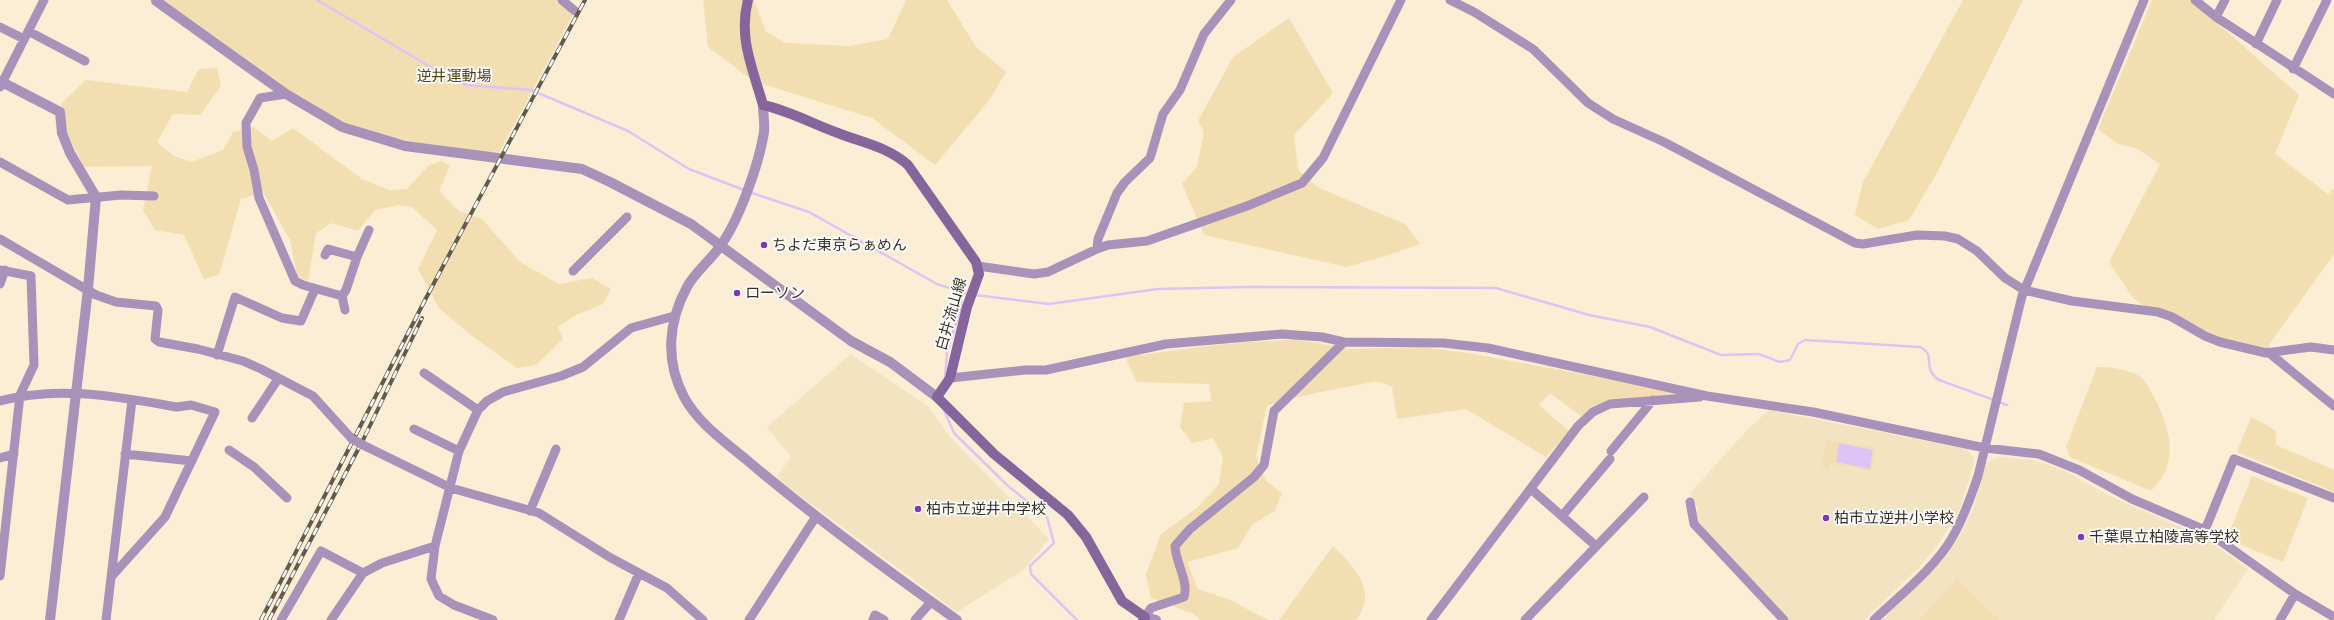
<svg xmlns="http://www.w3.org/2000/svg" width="2334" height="620" font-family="Karla,'Noto Sans JP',sans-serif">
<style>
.built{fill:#f3e3c1}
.green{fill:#f3deb2}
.water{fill:#e0c3f6}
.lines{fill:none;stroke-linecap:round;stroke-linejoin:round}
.stream{stroke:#e0c3f6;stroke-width:2.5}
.minor{stroke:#a892b9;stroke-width:9}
.tertiary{stroke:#a892b9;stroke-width:10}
.secondary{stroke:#86659d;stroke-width:10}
.rail-casing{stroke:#625b4d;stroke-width:4}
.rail{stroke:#fff;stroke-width:2.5;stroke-dasharray:8;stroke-linecap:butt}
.minor-bridge{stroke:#a892b9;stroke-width:9}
.poi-dot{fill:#8038aa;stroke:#fff;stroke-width:1.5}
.labels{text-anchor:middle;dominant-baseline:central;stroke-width:3.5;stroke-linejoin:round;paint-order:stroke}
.park-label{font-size:15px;fill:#534116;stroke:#fff}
.poi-label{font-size:15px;fill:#363126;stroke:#fff;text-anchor:start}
.street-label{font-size:15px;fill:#363126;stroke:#fff}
</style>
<rect width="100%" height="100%" fill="#fbeed4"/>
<!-- built -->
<path class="built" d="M851 354 928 406 950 437 1049 539 1023 570 957 612 776 478 791 457 767 427Z
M1769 410 1967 449 1975 460 1959 512 1937 546 1919 567 1864 620H1790L1699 524 1696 512 1698 509 1690 493 1749 428Z
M1999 456 2036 461 2063 470 2108 495 2207 539 2248 569 2214 620H1882L1942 559 1960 536 1974 506 1986 463Z"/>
<!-- green -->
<path class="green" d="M156 0H562L575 11 496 158 405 146 342 127Z
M703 0H754L766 32 786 43 850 46 888 39 906 0H947L976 47 1006 72 990 99 935 165 872 118 753 81 708 47Z
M1963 0H2023L1936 175 1909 220 1878 229 1855 215 1863 182Z
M2152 0H2191L2299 95 2275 154 2328 194 2334 188V254L2266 349 2219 339 2220 337 2147 308 2133 298 2109 262 2160 164 2136 148 2118 144 2098 129Z
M1289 18 1333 93 1294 135 1298 170 1319 188 1405 224 1420 244 1386 256 1346 267 1204 235 1182 184 1197 167 1204 132 1198 121 1233 57Z
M217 68 221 86 200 115 173 114 157 142 174 156 191 162 223 150 233 132 254 127 272 141 293 128 362 179 389 190 407 189 429 165 442 161 450 166 439 191 459 211 482 219 520 262 559 284 592 278 611 289 603 304 574 316 558 327 563 339 536 365 517 368 472 336 439 308 418 269 437 230 412 207 399 205 375 210 358 231 331 223 316 233 308 282 297 276 290 240 263 192 241 199 219 275 204 279 184 235 155 230 143 210 152 166 84 167 67 133 61 104 86 80 187 92 199 69Z
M1295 339 1349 349 1421 347 1468 353 1658 388 1684 395 1610 400 1581 416 1550 393 1539 405 1569 431 1546 457 1466 409 1397 419 1392 387 1377 381 1316 393 1267 405 1256 457 1266 481 1282 493 1275 511 1252 525 1238 548 1187 562 1198 589 1230 600 1268 620H1200L1194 614 1151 598 1146 574 1161 534 1197 508 1219 484 1223 457 1213 438 1192 443 1180 427 1184 403 1211 401 1209 384 1137 382 1125 357 1215 345Z
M2097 367C2111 367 2128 369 2141 377 2147 382 2152 394 2156 401 2171 431 2179 464 2151 491L2070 457 2066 447Z
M2251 417 2276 430V445L2334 470V492L2237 452Z
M1826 440 1876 448 1872 471 1830 464 1829 469 1822 468Z
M2252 476 2308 498 2283 562 2227 539Z
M1333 546C1354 566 1379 592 1356 620H1279Z
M1957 579 1999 620H1919Z"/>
<!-- water -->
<path class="water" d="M1839 443 1873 450 1870 469 1836 462Z"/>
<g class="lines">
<!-- stream -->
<path class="stream" d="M317 0 439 72 466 85 531 90 628 131 689 169 744 190
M749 192 809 212 937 284 968 294
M975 295 1049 304 1158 289 1246 287 1496 288 1589 315 1650 327 1721 355 1759 354 1780 362 1790 360 1798 344 1805 340 1920 347C1938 356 1920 367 1939 380L1994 400
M945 379 947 351 961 307V294
M1999 402 2007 405
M943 408 954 433 1008 486 1047 517 1054 543 1030 566 1031 574 1077 620"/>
<!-- minor -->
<path class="minor" d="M562 0 575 11
M1450 0 1474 12 1533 49 1588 103 1613 119 1664 142 1855 243 1863 244 1917 235 1945 236 1958 239 1977 251 2005 278 2024 290 2072 301 2158 312 2172 317 2205 336 2220 342 2266 353 2311 347 2334 350
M2195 0 2216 17 2334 94
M2216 17 2225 0
M0 27 24 39
M28 31 85 61
M2256 44 2277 0
M2293 69 2327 0
M0 87 44 0
M286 94 260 98 246 123 247 147 254 170 259 198 295 281 303 285 342 296 346 290 357 257 328 249 325 255
M0 162 68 200 121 195 154 196
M0 239 96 295 116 302 156 306 158 310 155 339 159 342 198 349 243 361 261 369 313 396 352 439
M1097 249 1108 245 1147 241 1247 206 1302 183 1323 158 1401 0
M357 257 369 230
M978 266 1034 274 1048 272 1097 249 1098 239 1117 193 1125 182 1150 158 1163 114 1180 90 1204 34 1231 0
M0 270 31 276 34 365 20 395 0 576
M573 271 627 217
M0 284 5 270
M342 296 345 310
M2268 352 2334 406
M217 355 235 297 282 318 301 321 315 289
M424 373 478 410
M950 378 1026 370H1046L1166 344 1282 334 1322 337 1344 342 1443 343 1488 348 1707 396 1813 412 1985 448 2039 454 2079 470 2132 499 2205 530 2295 594 2334 617
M0 401C59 385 118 397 177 407L191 405 215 412 165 517 111 577
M252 418 278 379
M414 429 459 451
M367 447 451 488 539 513 611 558 667 588 703 620
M229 450 254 467 287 498
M1611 451 1653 400
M125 454 192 461
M0 458 14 454
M1531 489 1596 546
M1690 502 1694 524 1784 620
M530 511 556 449
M1562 516 1610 459
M2205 530 2234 459 2334 498
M1145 617 1151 608 1184 597C1189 582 1176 564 1175 546L1190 529 1254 477 1264 465 1274 411 1344 342
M106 620 132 400
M281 620 321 551 363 573
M331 620 363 573 382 563 435 546
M493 620 454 605 439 596 431 579 435 546 459 451 478 410 487 401 503 392 561 376 583 367 631 328 674 316
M619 620 639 573
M749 620 815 518
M873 620 875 615 884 620
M915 620 931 602
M1431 620 1578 426 1593 412 1610 404 1700 397
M1525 620 1644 497
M1874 620C1900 595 1933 570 1952 538 1963 519 1971 497 1978 476L2022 296 2144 0
M2280 620 2295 594"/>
<!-- tertiary -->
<path class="tertiary" d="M156 1 286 94 342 127 405 146 582 169 610 182 691 224 851 341 890 362 937 397
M0 81 60 112 62 133 70 153 96 197 88 289 50 620
M763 105C763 114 765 124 764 132 759 164 739 220 721 245 711 260 695 272 687 287 668 322 665 361 684 397 698 423 725 442 748 461 815 518 885 569 957 620
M1145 617 1156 620"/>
<!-- secondary -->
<path class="secondary" d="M748 0C738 38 753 69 763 105 790 111 813 124 838 133 863 143 888 147 908 165L976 262 979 274 967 307 950 378 937 397 994 454 1068 515 1086 537 1122 601 1145 617 1143 620"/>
<!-- rail casing -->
<g class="rail-casing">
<path id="rail" d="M261 620 425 300 585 0
M269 620 364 438 422 318"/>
</g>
<!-- rail -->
<use href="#rail" class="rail"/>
<!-- minor-bridge -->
<path class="minor-bridge" d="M352 439 367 447"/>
</g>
<!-- markers -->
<g class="poi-dot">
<circle cx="764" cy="245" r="4"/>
<circle cx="737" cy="293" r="4"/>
<circle cx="918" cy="509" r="4"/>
<circle cx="1826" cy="518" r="4"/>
<circle cx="2081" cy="537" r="4"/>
</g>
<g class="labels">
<!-- park labels -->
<g class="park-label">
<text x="454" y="76">逆井運動場</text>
</g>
<!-- poi labels -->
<g class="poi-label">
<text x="772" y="245">ちよだ東京らぁめん</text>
<text x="745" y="293">ローソン</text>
<text x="926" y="509">柏市立逆井中学校</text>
<text x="1834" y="518">柏市立逆井小学校</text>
<text x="2089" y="537">千葉県立柏陵高等学校</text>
</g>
<!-- street labels -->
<g class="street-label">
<text transform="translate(951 314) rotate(-74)">白井流山線</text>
</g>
</g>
</svg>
